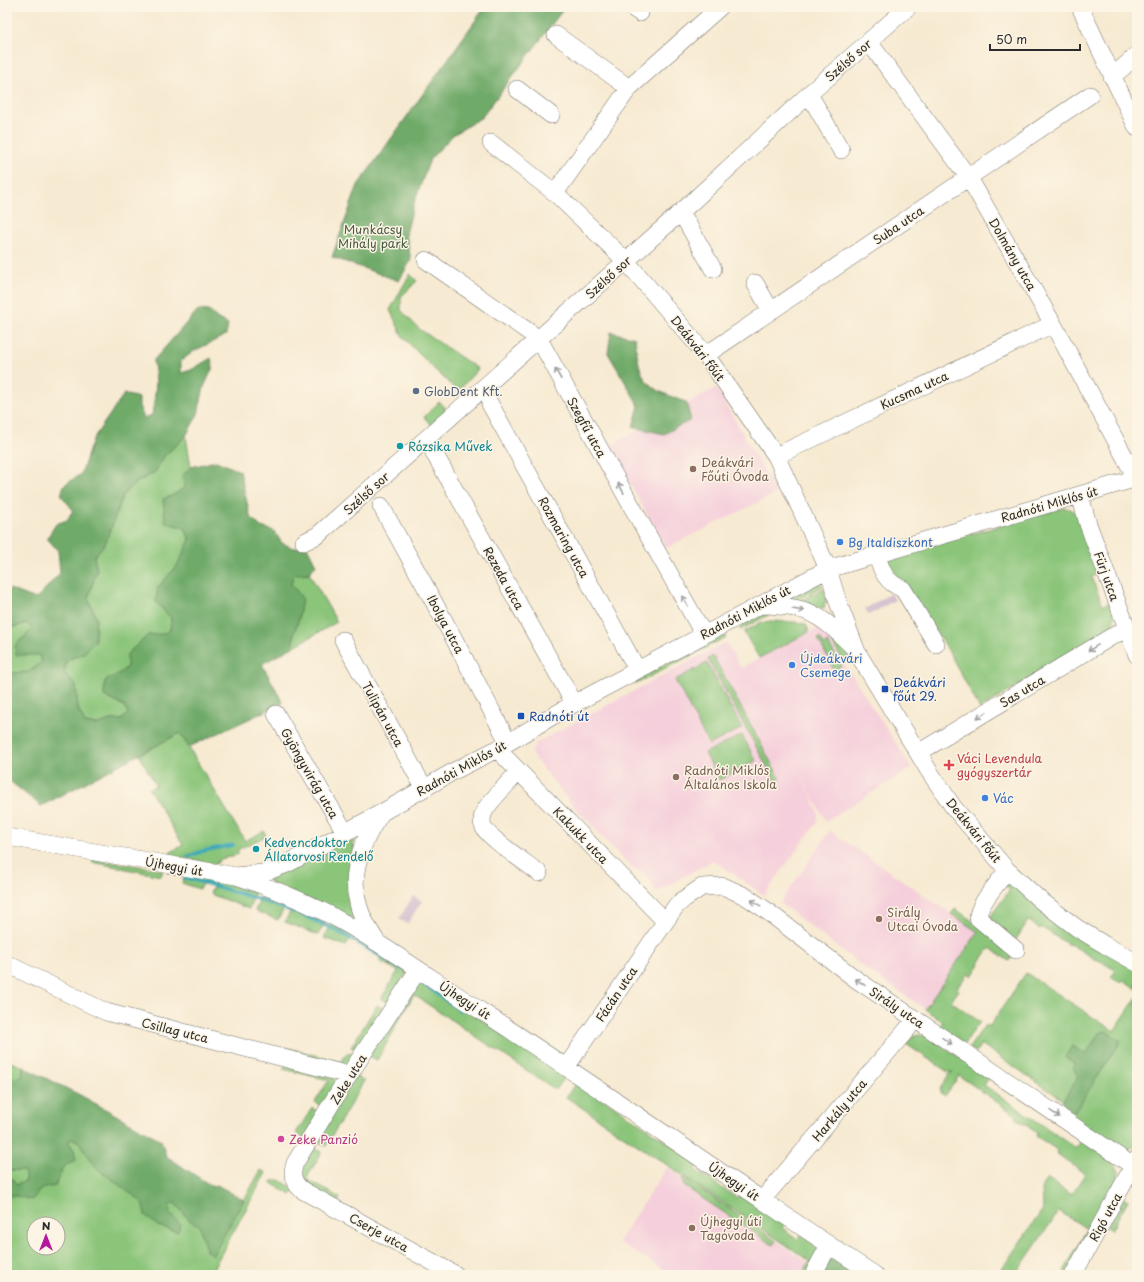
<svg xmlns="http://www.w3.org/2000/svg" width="1144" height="1282" font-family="'Playpen Sans',sans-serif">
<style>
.built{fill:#f5cfdb}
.industrial{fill:#d1bdcc}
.green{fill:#8ac579;stroke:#5a7852;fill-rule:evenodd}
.forest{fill:#6faa69;stroke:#4d6a4a}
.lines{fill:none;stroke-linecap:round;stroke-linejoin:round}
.stream{stroke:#3ba9ba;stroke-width:3.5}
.minor-casing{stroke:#726e65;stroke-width:18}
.minor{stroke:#fff;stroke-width:17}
.oneway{stroke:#a0a0a0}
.service-dot{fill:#5c6f8a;stroke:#fcf5e5;stroke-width:1.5}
.culture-dot{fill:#0f9aa8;stroke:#fcf5e5;stroke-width:1.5}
.education-dot{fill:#8d6e63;stroke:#fcf5e5;stroke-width:1.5}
.shop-dot{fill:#3f7fe0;stroke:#fcf5e5;stroke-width:1.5}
.transit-dot{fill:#1a4fb4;stroke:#fcf5e5;stroke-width:1.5}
.health-dot{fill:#e0444e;stroke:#fcf5e5;stroke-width:1.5}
.hotel-dot{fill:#d1479c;stroke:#fcf5e5;stroke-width:1.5}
.labels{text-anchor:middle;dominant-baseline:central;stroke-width:3;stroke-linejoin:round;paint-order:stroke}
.street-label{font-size:12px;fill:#2b2b2b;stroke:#fcf5e5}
.park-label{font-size:12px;fill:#485942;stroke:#fcf5e5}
.service-label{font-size:12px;fill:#4e5e75;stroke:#fcf5e5;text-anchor:start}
.culture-label{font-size:12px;fill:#0d838f;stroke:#fcf5e5;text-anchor:start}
.education-label{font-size:12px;fill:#785e54;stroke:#fcf5e5;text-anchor:start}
.shop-label{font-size:12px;fill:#366cbe;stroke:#fcf5e5;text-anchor:start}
.transit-label{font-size:12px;fill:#164399;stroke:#fcf5e5;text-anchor:start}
.health-label{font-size:12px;fill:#be3a42;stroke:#fcf5e5;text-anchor:start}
.hotel-label{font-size:12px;fill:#b23c85;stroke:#fcf5e5;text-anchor:start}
</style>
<rect width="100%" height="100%" fill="#fcf5e5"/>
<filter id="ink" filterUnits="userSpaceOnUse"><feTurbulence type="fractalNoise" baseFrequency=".025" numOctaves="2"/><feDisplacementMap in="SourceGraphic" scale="8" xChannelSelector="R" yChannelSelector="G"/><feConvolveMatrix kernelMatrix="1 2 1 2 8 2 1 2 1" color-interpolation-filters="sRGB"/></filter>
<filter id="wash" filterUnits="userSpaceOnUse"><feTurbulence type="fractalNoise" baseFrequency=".012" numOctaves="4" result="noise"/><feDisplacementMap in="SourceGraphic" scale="16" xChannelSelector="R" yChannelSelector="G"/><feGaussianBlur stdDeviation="0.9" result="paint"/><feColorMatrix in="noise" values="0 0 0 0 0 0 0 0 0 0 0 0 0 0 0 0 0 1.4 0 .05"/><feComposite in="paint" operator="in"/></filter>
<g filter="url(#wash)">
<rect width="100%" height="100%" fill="#f7ead2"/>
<!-- built -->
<path class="built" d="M716 388 777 493 666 548 609 446Z
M815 629 823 631 912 768 826 821 776 731 814 801 813 802 818 812V821L764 895 713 860 656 892 648 875 630 866 575 808 531 754 536 743 726 642 741 668Z
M830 831 978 932 925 1009 866 969 780 903Z
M667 1167 809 1263 802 1275H673L618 1242Z"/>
<!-- industrial -->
<path class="industrial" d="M891 593 895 600 869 615 865 609Z
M413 896 422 901 407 924 399 919Z"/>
<!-- green -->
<path class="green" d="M410 274 417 281 401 297V310L418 328 478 369 458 391 434 369 403 337 390 310Z
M439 402 445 407 444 414 431 425 424 417Z
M186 436 191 467 182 476 185 487C171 496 164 505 165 522L185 528 190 540 177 566 158 587 156 602 171 618 170 630 163 634 148 635 127 667 120 673 105 681 104 696 124 706 128 713 122 720H110L97 725 85 723 78 709 76 686 64 672 67 660 84 653 96 618 88 598 97 570 94 557 106 542 123 495 136 483 155 472 165 455Z
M1063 508C1070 508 1074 510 1078 516L1100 573 1091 577 1103 605 1111 602C1116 614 1117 619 1109 630L980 709 943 641 883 559Z
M309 573 337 622 293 647 294 633 299 618 291 584 294 574Z
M820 583 823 586 794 601 790 602 788 596Z
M824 588 827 598 824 606 825 607 819 609 800 601Z
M766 613H772L740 630C745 616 753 616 766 613Z
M770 621 794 622 806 624 809 632 759 658 744 632 760 623Z
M27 623 32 629 23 638 15 645 40 655 42 662 29 672 13 673 7 669V629Z
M832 632 848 651V659L845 663 827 635Z
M720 635 726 637 636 684 635 680Z
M820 638 824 645 828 643 842 666 834 670 818 639Z
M713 656 780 779 775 781 708 659Z
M707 663 742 728 709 745 675 680Z
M180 733 245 841 264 831 266 836 237 850 239 854 221 859 216 864 166 855 183 845 149 789 156 785 139 755Z
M742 735 756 761 719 780 705 753Z
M348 839 353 840 354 846 357 921 270 883V877Z
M93 859 163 870 161 876 92 862Z
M185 874 210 879 208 885 203 884 199 889 182 883Z
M1004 876 1137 969V989L1123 980 1120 983 1111 976 1115 970 1099 960 1098 961 1070 944 1069 945 1041 927 1040 929 1028 921 1015 941 983 911 990 917 1010 890 999 881Z
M216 880 255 892 249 909 210 894Z
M262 894 286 904 278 920 255 911Z
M293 906 326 921 318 935 285 922Z
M955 909 970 919 1013 956 1009 961 990 948 979 963 980 964 972 976 968 973 957 988 959 990 951 1001 980 1022 964 1044 939 1027 943 1022 925 1009 978 932 951 914Z
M332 923 353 934 346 946 324 938Z
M384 953 406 969 407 973 390 1004 381 999 398 971 379 961Z
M1026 973 1114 1031 1137 997V1142C1134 1147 1131 1149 1125 1151L1057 1109 1063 1100 981 1044 976 1052 969 1048 985 1025 989 1027Z
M419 980 567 1074 556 1090 414 995 395 1026V1029L377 1060 368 1055Z
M377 1005 386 1010 359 1051 351 1047Z
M919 1035 927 1036 990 1077 984 1085 1076 1148 1082 1140C1096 1150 1116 1158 1119 1176L1067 1273 1064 1271 1087 1229 1059 1211 1015 1275H989L990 1274H998L1043 1209 1042 1186 1047 1178 1071 1195 1085 1174 1056 1153 1057 1150 1036 1136 1037 1133 1016 1118 1017 1116 958 1075 959 1076 945 1096 941 1093 940 1089 950 1073 953 1072H948L906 1044 913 1036Z
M288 1048 341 1062 348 1052 356 1056 347 1067 287 1054Z
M7 1060 23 1067 22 1077 9 1078 7 1079Z
M287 1063 334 1078 337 1083 324 1108 315 1102 329 1080 283 1069Z
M355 1076 364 1081 326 1146 315 1140Z
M577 1081 699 1163 695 1170 737 1198 742 1191 786 1221 782 1228 798 1239 802 1233 819 1247 808 1275H802L810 1261 566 1097Z
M7 1095 230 1224 261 1170 266 1173 210 1274 206 1272 204 1275H7ZM34 1224H58V1248H34Z
M312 1108 320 1113 305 1139 296 1133Z
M310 1145 322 1152 306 1179 340 1198 337 1204 304 1187 298 1165Z
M683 1177 776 1241 773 1245 684 1186 682 1179Z
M280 1180 295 1189 291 1195 271 1183 272 1181Z
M1123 1197 1128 1200 1111 1230 1107 1227Z"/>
<!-- forest -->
<path class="forest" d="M485 7H565L482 117 453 135 430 159 414 203 406 234 411 260 399 281 332 257 358 185Z
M198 310 209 311 218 319 228 324 226 335 194 351 181 361V373L191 370 211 358 213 367 204 387 198 414 186 436 165 455 155 472 136 483 123 495 106 542 94 557 97 570 88 598 96 618 95 642 84 653 67 660 64 672 76 686 78 709 85 723 97 725 110 720H122L128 713 124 706 104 696 105 681 120 673 127 667V654L148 635 163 634 170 630 171 618 156 602 158 587 177 566 190 540 185 528 165 522 163 499 175 494 185 487 182 476 191 467 216 461 240 471 250 516 261 527 274 531 282 543 293 548 307 547 316 565 309 573 294 574 291 584 302 598 299 618 294 633 293 647 262 664 283 703 189 747 180 733 41 806 7 779V669L13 673 29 672 42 662 39 655H16L15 645 23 638 32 629 27 623 7 629V592L10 589 36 599 60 573 58 551 47 538 56 524 67 520 73 510 61 495 64 485 81 474 93 439 124 394 139 398V406L144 418 152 415C155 396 158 380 153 361Z
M611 332 635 338C640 382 644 387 686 402L691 420 664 434 633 427 639 406 608 353Z
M1106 1031 1121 1041 1074 1113 1061 1104 1078 1076 1074 1070V1063L1065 1057 1072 1046 1086 1054 1099 1033Z
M23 1067 80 1095 161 1140 166 1156 213 1187 217 1185 244 1200 213 1255 206 1251 199 1225 189 1220 175 1203 169 1206 170 1213 180 1224 178 1232 158 1226 145 1215 142 1202 98 1169 86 1153 79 1142 73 1139 68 1141 74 1150 76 1160 63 1167 55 1186 41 1189 32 1200 17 1196H7V1176H10L16 1185 26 1181 24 1171 8 1170 7 1154 11 1146 12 1134 7 1120V1079L9 1078 22 1077Z
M831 1255 840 1258 837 1263 847 1269 850 1265 866 1275H820Z"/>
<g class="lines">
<!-- stream -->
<path class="stream" d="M187 857 203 851 233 845
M185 878 202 882C244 895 291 908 331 928 355 940 378 955 402 969
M419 981 460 1010
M207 1275 208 1274"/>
</g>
</g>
<g filter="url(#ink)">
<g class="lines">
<!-- minor casing -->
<g class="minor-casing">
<path id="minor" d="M631 7 640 13
M1080 7 1137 128
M556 35 629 88
M869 42 969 178 1053 324 1136 478
M1112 77 1137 55
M517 89 551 115
M809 94 841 150
M491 143 555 193 626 261 706 355 776 456 820 551 828 569 838 602 857 652 929 771 954 808 1007 870 1040 900 1077 928 1105 945 1137 963
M555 193 629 88 720 7
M681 212 713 269
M426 260 539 339 636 514 704 635
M755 283 771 311
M706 355 1090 95
M490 404 637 669
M434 453 574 703
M776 456 1053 324
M1080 495 1088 524 1137 655
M381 506 452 635 508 742
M304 542 318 535 681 212 809 94 908 7
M876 554C882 571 885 582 903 589L936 644
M760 605C772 605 795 607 806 611 824 618 839 633 853 647
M343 640 424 788
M276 714 345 832
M497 749 665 921
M918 753 1111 637 1127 629
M519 771C509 783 493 797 485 810 482 816 481 823 484 828 489 838 529 865 539 873
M7 837 236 876C272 888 308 902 341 921 389 948 435 981 481 1011 614 1097 742 1189 875 1275
M1007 870C999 883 978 903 978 918L1016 950
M236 876 263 873 287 864 381 813 456 770 497 749 568 707 828 569 1137 478
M377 942C369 930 361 917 358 903 349 871 363 840 380 815
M7 964 106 1012 349 1075
M418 970 349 1075 295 1163C291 1174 292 1182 302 1190L456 1275
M567 1066 676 906 684 899 702 887 723 886 745 896 763 908 857 980 1133 1166
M762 1200 915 1020
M813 1275 829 1245
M1073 1275 1137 1159"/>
</g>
<!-- minor -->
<use href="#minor" class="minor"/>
</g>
<!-- one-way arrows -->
<defs><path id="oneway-shaft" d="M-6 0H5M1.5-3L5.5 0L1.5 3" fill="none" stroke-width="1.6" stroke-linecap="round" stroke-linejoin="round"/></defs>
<g class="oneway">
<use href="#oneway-shaft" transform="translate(558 374) rotate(-119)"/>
<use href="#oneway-shaft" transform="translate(621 488) rotate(-119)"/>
<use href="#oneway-shaft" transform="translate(685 601) rotate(-120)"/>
<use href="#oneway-shaft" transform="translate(798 610) rotate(10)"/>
<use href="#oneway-shaft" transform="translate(1093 648) rotate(148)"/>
<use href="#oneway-shaft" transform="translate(982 715) rotate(149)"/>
<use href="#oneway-shaft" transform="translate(756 903) rotate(-148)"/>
<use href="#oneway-shaft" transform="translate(860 982) rotate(-145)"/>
<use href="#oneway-shaft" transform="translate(947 1041) rotate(34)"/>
<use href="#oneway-shaft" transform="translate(1055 1114) rotate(34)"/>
</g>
</g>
<!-- markers -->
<circle class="service-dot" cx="416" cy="391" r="4"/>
<g class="culture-dot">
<circle cx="400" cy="446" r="4"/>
<circle cx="256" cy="849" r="4"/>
</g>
<g class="education-dot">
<circle cx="693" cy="469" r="4"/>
<circle cx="676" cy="777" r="4"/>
<circle cx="879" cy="919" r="4"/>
<circle cx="692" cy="1228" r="4"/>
</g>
<g class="shop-dot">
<circle cx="840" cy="542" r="4"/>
<circle cx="792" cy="665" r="4"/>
<circle cx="985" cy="798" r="4"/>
</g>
<g class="transit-dot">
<rect x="881" y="685" width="8" height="8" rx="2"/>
<rect x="517" y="712" width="8" height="8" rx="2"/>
</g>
<path class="health-dot" d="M947 759h4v4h4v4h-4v4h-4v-4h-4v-4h4z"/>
<circle class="hotel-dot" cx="281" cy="1139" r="4"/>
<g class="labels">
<!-- street labels -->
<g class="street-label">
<text transform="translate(848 60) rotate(-41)">Szélső sor</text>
<text transform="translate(898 225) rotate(-34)">Suba utca</text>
<text transform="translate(1013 254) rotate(60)">Dolmány utca</text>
<text transform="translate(608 277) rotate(-42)">Szélső sor</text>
<text transform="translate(698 348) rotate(52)">Deákvári főút</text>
<text transform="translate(914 390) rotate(-25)">Kucsma utca</text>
<text transform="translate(587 427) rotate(61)">Szegfű utca</text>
<text transform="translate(366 493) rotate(-42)">Szélső sor</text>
<text transform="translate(1049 504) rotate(-16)">Radnóti Miklós út</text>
<text transform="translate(564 537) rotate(61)">Rozmaring utca</text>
<text transform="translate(1107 576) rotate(70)">Fürj utca</text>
<text transform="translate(504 578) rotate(61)">Rezeda utca</text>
<text transform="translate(745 612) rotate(-28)">Radnóti Miklós út</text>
<text transform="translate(446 624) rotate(62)">Ibolya utca</text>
<text transform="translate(1022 691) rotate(-31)">Sas utca</text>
<text transform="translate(383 714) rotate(61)">Tulipán utca</text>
<text transform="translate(461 768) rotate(-29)">Radnóti Miklós út</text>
<text transform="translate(310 773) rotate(60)">Gyöngyvirág utca</text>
<text transform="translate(974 830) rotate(51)">Deákvári főút</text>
<text transform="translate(581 835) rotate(46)">Kakukk utca</text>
<text transform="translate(174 866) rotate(10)">Újhegyi út</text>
<text transform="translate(616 994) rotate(-56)">Fácán utca</text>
<text transform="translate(465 1000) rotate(33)">Újhegyi út</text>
<text transform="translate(897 1007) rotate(34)">Sirály utca</text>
<text transform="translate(175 1030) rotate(14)">Csillag utca</text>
<text transform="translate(348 1079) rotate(-58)">Zeke utca</text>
<text transform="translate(839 1110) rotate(-50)">Harkály utca</text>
<text transform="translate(734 1181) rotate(34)">Újhegyi út</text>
<text transform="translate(1105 1217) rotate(-61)">Rigó utca</text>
<text transform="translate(379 1232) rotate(29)">Cserje utca</text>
</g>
<!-- park labels -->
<g class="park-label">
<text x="373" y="229">Munkácsy<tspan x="373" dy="14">Mihály park</tspan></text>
</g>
<!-- service labels -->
<g class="service-label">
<text x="424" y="391">GlobDent Kft.</text>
</g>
<!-- culture labels -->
<g class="culture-label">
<text x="408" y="446">Rózsika Művek</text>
<text x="264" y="842">Kedvencdoktor<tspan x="264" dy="14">Állatorvosi Rendelő</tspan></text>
</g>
<!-- education labels -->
<g class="education-label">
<text x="701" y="462">Deákvári<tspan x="701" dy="14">Főúti Óvoda</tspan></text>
<text x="684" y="770">Radnóti Miklós<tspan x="684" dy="14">Általános Iskola</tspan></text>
<text x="887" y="912">Sirály<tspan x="887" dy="14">Utcai Óvoda</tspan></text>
<text x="700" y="1221">Újhegyi úti<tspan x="700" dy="14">Tagóvoda</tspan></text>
</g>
<!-- shop labels -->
<g class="shop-label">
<text x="848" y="542">Bg Italdiszkont</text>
<text x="800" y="658">Újdeákvári<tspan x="800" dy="14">Csemege</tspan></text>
<text x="993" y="798">Vác</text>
</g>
<!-- transit labels -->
<g class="transit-label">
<text x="893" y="682">Deákvári<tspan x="893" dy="14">főút 29.</tspan></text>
<text x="529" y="716">Radnóti út</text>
</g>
<!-- health labels -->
<g class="health-label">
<text x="957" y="758">Váci Levendula<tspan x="957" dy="14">gyógyszertár</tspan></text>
</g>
<!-- hotel labels -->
<g class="hotel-label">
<text x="289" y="1139">Zeke Panzió</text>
</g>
</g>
<!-- margin -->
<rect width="1144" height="1282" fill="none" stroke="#fcf5e5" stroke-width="24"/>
<!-- north arrow -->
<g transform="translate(46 1236)"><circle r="19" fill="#fcf5e5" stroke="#a8a49b"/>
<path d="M0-3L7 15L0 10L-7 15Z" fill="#b5179e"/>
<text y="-6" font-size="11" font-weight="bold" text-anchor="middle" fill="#2b2b2b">N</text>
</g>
<!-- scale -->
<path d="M990 44v6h90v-6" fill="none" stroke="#2b2b2b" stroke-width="2"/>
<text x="996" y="44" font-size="12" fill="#2b2b2b" stroke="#fcf5e5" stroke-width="3" paint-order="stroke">50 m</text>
</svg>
